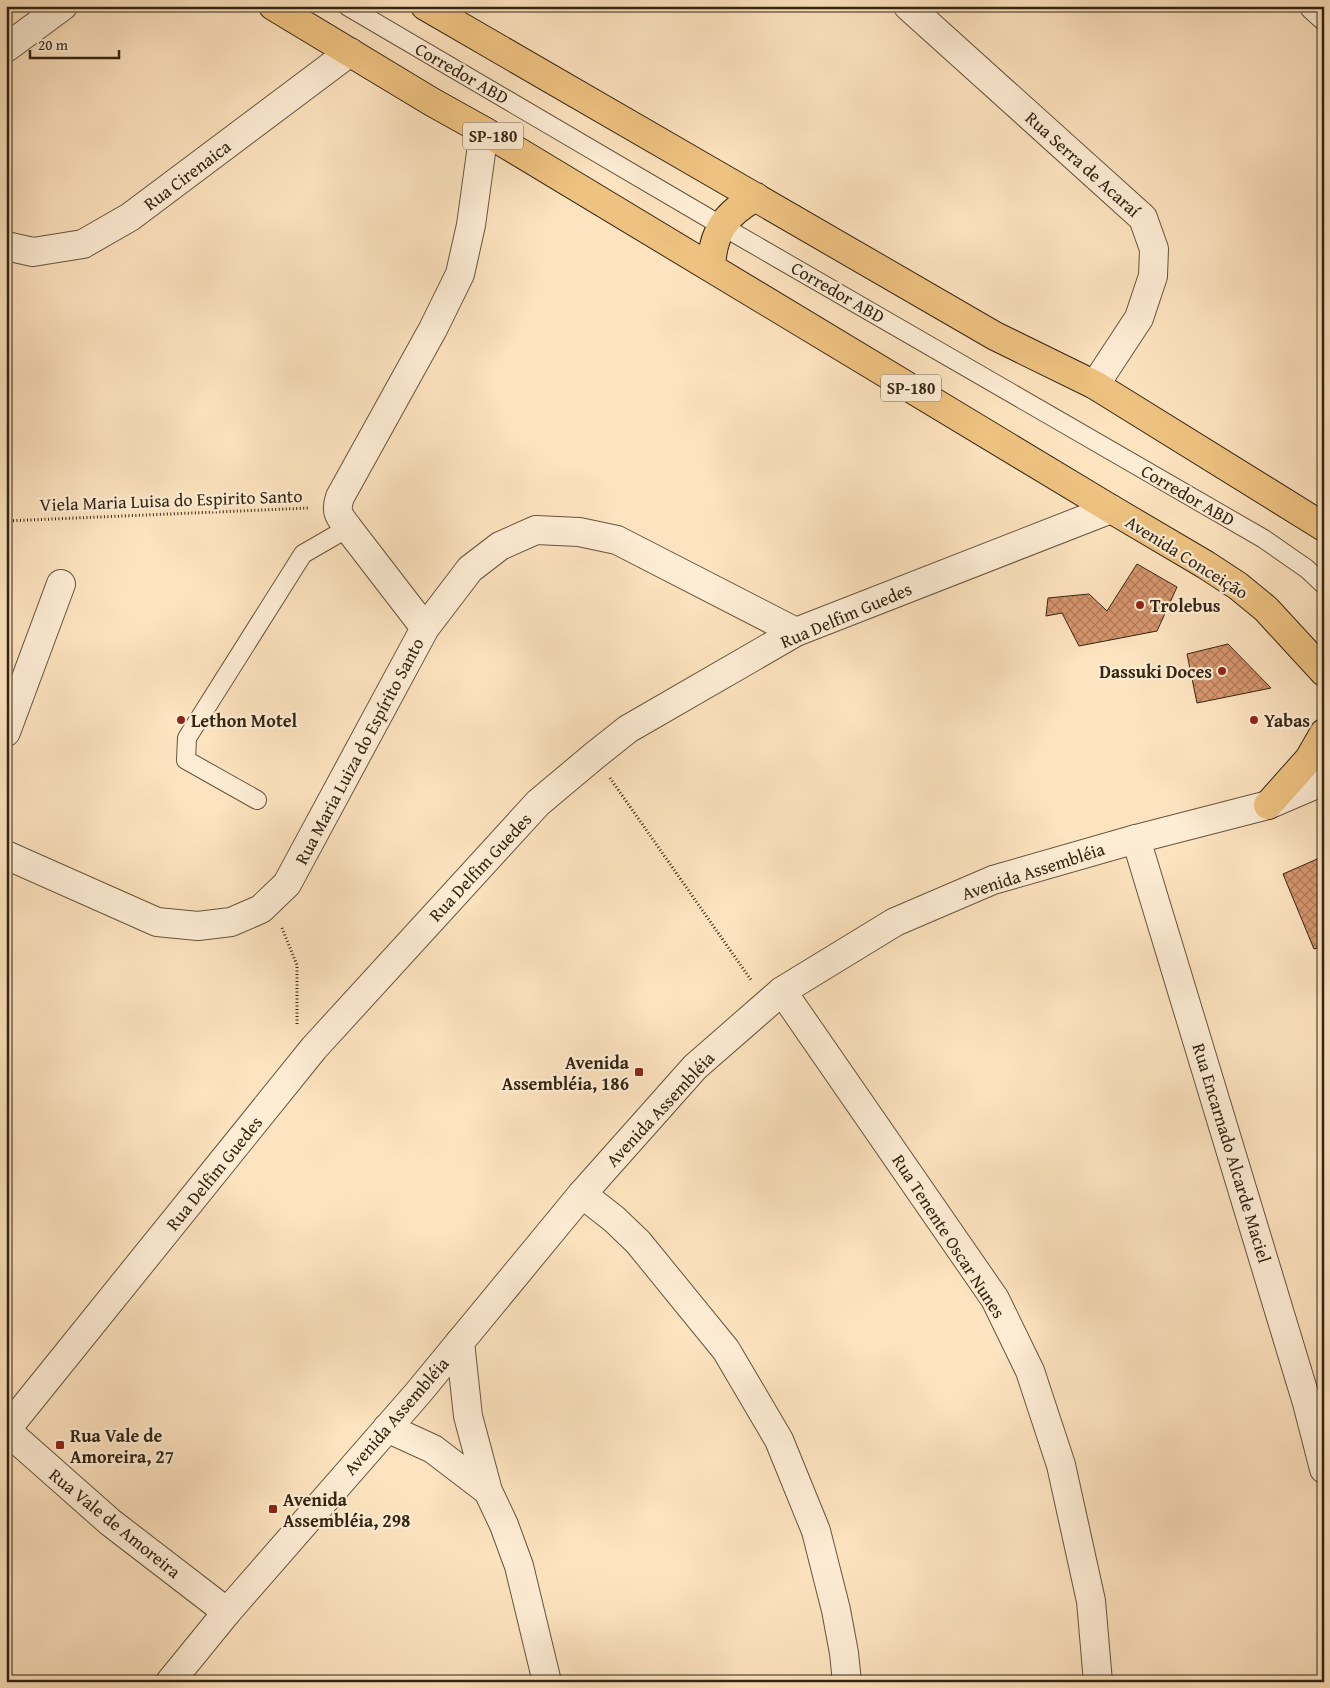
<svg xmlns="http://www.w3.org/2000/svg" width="1330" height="1688" font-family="'Gentium Book Plus',serif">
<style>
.building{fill:url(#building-cross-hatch);stroke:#332412}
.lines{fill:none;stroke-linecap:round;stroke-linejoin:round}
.service-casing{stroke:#66543d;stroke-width:20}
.minor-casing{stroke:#66543d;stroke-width:30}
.tertiary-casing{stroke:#66543d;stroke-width:30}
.primary-casing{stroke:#332412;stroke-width:30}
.path{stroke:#332412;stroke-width:3;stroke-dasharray:1 2.5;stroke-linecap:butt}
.service{stroke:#feedd5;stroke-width:18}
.minor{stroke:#feedd5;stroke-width:28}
.tertiary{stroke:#feedd5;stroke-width:28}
.primary{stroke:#eec280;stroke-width:28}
.poi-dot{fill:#8f2418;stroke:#feedd5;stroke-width:2}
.labels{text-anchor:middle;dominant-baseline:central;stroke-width:4.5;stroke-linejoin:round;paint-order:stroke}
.shield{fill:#feedd5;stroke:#70604c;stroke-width:1}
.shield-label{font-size:16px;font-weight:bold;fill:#332412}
.street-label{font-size:18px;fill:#332412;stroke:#feedd5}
.poi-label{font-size:18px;font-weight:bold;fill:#332412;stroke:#feedd5;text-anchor:start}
</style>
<defs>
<pattern id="building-cross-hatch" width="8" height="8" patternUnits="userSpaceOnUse" patternTransform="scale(1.25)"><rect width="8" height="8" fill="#d7966e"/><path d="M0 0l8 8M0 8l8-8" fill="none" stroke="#af7a59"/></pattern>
</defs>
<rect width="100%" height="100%" fill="#fde3bf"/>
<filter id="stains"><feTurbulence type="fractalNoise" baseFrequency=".004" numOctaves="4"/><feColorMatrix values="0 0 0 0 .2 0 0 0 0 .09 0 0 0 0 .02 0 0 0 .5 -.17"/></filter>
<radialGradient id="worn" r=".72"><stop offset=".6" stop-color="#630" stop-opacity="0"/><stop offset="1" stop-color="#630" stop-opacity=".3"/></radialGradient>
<!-- building -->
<path class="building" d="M1137 564 1177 587 1157 631 1079 646 1062 613 1046 616 1048 598 1089 594 1107 611Z
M1228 644 1271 688 1197 703 1187 654Z
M1324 856V946L1314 949 1283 874Z"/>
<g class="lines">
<!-- service casing -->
<g class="service-casing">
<path id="service" d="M347 6 722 226 1264 539 1307 569 1324 585
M257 800 186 760 187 738 303 554 348 528"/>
</g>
<!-- minor casing -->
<g class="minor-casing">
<path id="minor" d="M908 6 1143 218 1154 249 1153 276 1139 318 1095 385
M1314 6 1324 15
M6 48 63 6
M6 246 33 252 83 244 130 217 350 52
M425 628 348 528C339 516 335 512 340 497L433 329 460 274 471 225 484 131
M6 732 61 584
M1136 839 1307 1403 1324 1469
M6 855 157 922 198 926 231 922 261 909 287 884 425 628 470 569 500 546 536 530 579 532 617 540 796 632
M782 991 995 1299 1030 1371 1061 1465 1091 1601 1098 1682
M582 1194 614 1219 638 1242 726 1350 779 1440 816 1531 836 1610 844 1653 847 1682
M460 1342 468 1416 488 1491 504 1525 519 1566 547 1682
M387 1428 433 1449 488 1491
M6 1430 314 1048 538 803 594 756 628 729 796 632 1111 509
M6 1430 110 1522 227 1612"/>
</g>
<!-- tertiary casing -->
<g class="tertiary-casing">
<path id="tertiary" d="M170 1682 227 1612 418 1393 582 1194 695 1067 782 991 895 922 993 880 1136 839 1268 805 1324 781"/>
</g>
<!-- primary casing -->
<g class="primary-casing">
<path id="primary" d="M273 6 432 102 484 131 1111 509 1206 565 1238 586 1266 609 1324 672
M425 6 995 336 1095 385 1324 527
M711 267C713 232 725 214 756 197
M1268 805 1309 759 1324 733"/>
</g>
<!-- path -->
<path class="path" d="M6 521 309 508
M610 778 751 980
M282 928 297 965V1024"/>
<!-- service -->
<use href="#service" class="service"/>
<!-- minor -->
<use href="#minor" class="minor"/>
<!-- tertiary -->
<use href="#tertiary" class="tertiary"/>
<!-- primary -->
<use href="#primary" class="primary"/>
</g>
<!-- markers -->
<g class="poi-dot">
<circle cx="1140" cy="605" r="5"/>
<circle cx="1222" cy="671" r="5"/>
<circle cx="181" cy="720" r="5"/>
<circle cx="1254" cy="720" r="5"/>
<rect x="634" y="1067" width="10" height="10" rx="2.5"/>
<rect x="55" y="1440" width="10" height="10" rx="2.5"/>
<rect x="268" y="1504" width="10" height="10" rx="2.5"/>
</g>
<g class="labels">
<!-- shield labels -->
<g class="shield">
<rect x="463" y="122.5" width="60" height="27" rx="4"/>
<rect x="881" y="374.5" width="60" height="27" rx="4"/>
</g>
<g class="shield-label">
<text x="493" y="136">SP-180</text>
<text x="911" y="388">SP-180</text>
</g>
<!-- street labels -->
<g class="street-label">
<text transform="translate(462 73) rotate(30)">Corredor ABD</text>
<text transform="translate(1083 164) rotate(42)">Rua Serra de Acaraí</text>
<text transform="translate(187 175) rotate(-37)">Rua Cirenaica</text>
<text transform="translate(838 292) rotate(30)">Corredor ABD</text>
<text transform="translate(1188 495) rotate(30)">Corredor ABD</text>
<text transform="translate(171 500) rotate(-2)">Viela Maria Luisa do Espirito Santo</text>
<text transform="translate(1187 557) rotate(32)">Avenida Conceição</text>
<text transform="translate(846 615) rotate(-23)">Rua Delfim Guedes</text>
<text transform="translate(359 751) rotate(-62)">Rua Maria Luiza do Espírito Santo</text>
<text transform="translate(480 867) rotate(-47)">Rua Delfim Guedes</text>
<text transform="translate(1033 871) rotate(-18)">Avenida Assembléia</text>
<text transform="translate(660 1109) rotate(-47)">Avenida Assembléia</text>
<text transform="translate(1232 1153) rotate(73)">Rua Encarnado Alcarde Maciel</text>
<text transform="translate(214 1173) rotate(-51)">Rua Delfim Guedes</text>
<text transform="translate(949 1236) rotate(57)">Rua Tenente Oscar Nunes</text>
<text transform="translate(396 1416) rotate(-49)">Avenida Assembléia</text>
<text transform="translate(115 1523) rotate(39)">Rua Vale de Amoreira</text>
</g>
<!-- poi labels -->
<g class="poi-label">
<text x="1150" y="605">Trolebus</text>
<text x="1212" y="671" text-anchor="end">Dassuki Doces</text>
<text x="191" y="720">Lethon Motel</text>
<text x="1264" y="720">Yabas</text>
<text x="629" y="1062" text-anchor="end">Avenida<tspan x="629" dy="21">Assembléia, 186</tspan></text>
<text x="70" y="1435">Rua Vale de<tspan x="70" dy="21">Amoreira, 27</tspan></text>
<text x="283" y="1499">Avenida<tspan x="283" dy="21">Assembléia, 298</tspan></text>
</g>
</g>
<!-- margin -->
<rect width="1330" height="1688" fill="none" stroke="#fde3bf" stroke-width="25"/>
<rect x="8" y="8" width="1315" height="1673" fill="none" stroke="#332412" stroke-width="2.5"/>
<rect x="12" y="12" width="1305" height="1663" fill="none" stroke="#332412"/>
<!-- scale -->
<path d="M30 50v8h89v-8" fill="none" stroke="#332412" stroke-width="2.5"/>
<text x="38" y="50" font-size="15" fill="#332412" stroke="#feedd5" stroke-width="4" paint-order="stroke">20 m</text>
<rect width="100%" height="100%" filter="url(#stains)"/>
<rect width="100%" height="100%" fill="url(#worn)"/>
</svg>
